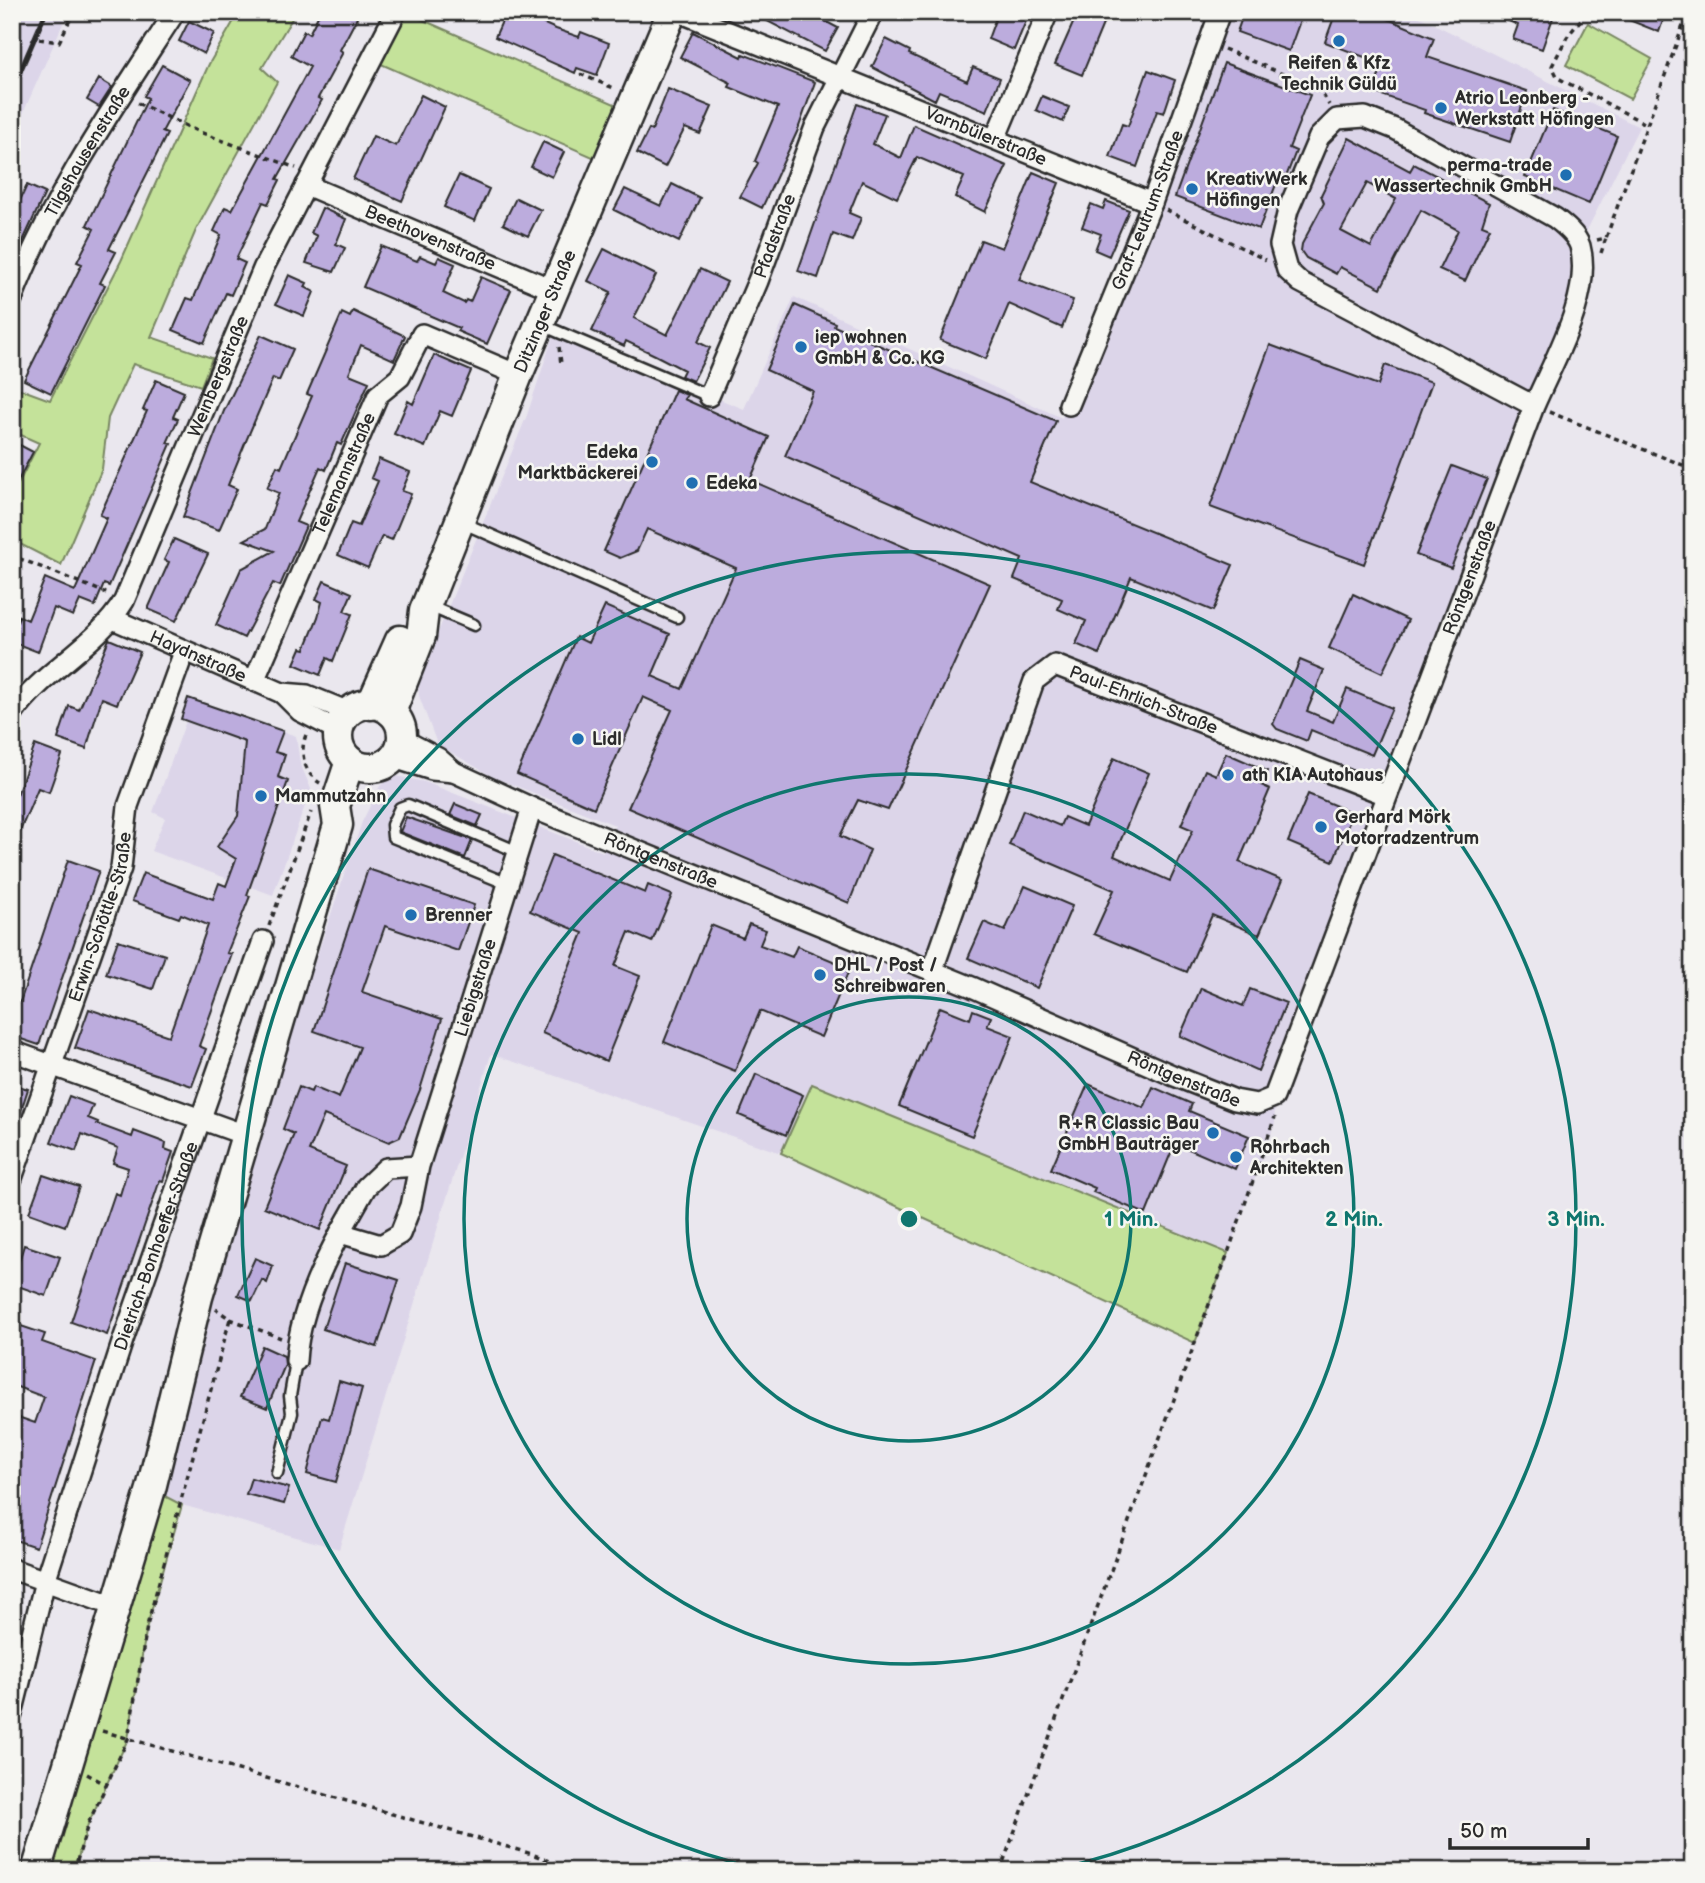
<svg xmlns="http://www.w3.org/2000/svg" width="1705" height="1883" font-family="'Balsamiq Sans',sans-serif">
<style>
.built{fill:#dcd5e9}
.green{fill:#c4e29a;stroke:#788662;stroke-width:2}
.building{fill:#bcacdd;stroke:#2b2b2b;stroke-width:2;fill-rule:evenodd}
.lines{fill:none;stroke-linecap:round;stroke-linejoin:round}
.lane-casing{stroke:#2b2b2b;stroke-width:15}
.street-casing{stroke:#2b2b2b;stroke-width:24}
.secondary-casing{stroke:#2b2b2b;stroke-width:33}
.path{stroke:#2b2b2b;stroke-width:3.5;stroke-dasharray:5 5;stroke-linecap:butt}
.lane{stroke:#f6f6f2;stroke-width:10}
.street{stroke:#f6f6f2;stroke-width:19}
.secondary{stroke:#f6f6f2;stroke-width:28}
.rail{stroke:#2b2b2b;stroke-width:5}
.ring{fill:none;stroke:#0f766e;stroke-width:3.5}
.poi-dot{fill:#1f6fb2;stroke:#f6f6f2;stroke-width:2.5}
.labels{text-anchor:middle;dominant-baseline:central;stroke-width:5;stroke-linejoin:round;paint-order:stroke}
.poi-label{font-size:18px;font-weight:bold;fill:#2b2b2b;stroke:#f6f6f2;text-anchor:start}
.street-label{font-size:18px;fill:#2b2b2b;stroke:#f6f6f2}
.centre{fill:#0f766e;stroke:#f6f6f2;stroke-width:3.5}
.ring-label{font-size:21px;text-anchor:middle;font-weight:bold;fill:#0f766e;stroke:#f6f6f2;stroke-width:5;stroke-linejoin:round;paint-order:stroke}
</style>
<rect width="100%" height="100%" fill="#eae7ee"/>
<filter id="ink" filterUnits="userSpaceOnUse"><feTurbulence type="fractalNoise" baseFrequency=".0143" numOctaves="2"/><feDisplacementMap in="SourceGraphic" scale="14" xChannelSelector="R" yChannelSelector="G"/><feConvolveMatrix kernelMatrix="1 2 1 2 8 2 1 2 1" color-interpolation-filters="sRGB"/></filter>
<g filter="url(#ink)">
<!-- built -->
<path class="built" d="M20 12H68L12 138V30Z
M1220 12H1410L1639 127 1580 244 1581 295 1274 1097 1275 1123 1228 1253 870 1112 812 1085 781 1153 491 1054 339 1549 182 1505 151 1489 289 1039 362 822 380 786 388 778 396 776 425 782 603 852 615 825 493 777 437 744 419 696 418 681 527 415 554 333 744 409 794 297 1062 418Z
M188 698 296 736 300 763 311 789 273 895 151 851 165 818 153 812 186 721 181 719Z"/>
<!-- green -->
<path class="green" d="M239 12H296L262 68 277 82 196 230 151 337 212 358 201 386 133 364 108 418 102 469 61 565 12 540V496L39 443 12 431V386L50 400 121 261 209 64Z
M407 13 617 105 595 158 381 64Z
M1588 23 1652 59 1630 99 1566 65Z
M812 1084 1228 1253 1195 1343 781 1153Z
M151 1489 182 1505 147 1626 128 1739 88 1824 74 1871H39Z"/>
<!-- building -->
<path class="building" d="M320 12H360L340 50 343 52 318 98 322 100 277 179 280 180 268 204 263 202 236 259 245 263 231 295 226 293 204 343 173 330 187 298 193 300 221 235 214 231 225 207 232 210 310 67 291 56 304 31 309 34Z
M506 12H517L556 29 579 37 581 32 609 43 597 75 577 68 575 73 495 37Z
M750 12H808L838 28 825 51Z
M998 12 1026 21 1014 50 988 39Z
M1078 12H1108L1082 75 1055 64Z
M1244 12H1287L1301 18 1289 51 1237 32Z
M1336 12H1371L1434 38 1427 57 1527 91 1510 142 1424 113 1425 110 1373 92 1383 64 1325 42Z
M1488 12H1555L1542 49 1513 39 1518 25Z
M1609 12H1666L1659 32Z
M189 21 214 33 204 54 179 41Z
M693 32 742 57 743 54 815 82 797 132 762 208 740 197 758 163 755 161 778 107 729 87 731 83 680 57Z
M886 39 910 51 909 54 967 81 973 67 1000 78 987 111 939 91 935 100 872 67Z
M1224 63 1310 95 1289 148 1296 151 1286 177 1280 174 1259 229 1175 197Z
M162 65 190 80 162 132 167 134 109 249 116 252 100 283 105 285 51 393 24 380 82 264 77 262 94 229 87 225 148 98 144 96Z
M1148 70 1175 80 1164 113 1157 111 1137 167 1110 157 1122 124 1128 126Z
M99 79 112 87 99 107 87 100Z
M668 89 712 107 700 134 685 128 665 167 637 153 649 129 652 130Z
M421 95 445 107 402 201 353 179 373 136 396 146Z
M1042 96 1069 107 1063 122 1036 110Z
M857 104 885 114 873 144 901 158 914 125 1007 166 985 212 955 197 964 177 917 157 897 198 862 181 849 213 861 218 852 241 833 234 818 278 798 271Z
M1553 110 1617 136 1589 204 1525 177Z
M1349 138 1410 171 1414 164 1489 203 1482 225 1490 228 1465 281 1439 269 1458 230 1421 210 1381 288 1340 267 1336 274 1306 258 1301 251 1302 244 1324 203 1321 195ZM1367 183 1396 199 1371 247 1341 231Z
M543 142 564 152 552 177 531 167Z
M1033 172 1059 183 1019 280 1073 300 1062 328 1009 304 986 359 940 340 981 240 1002 248Z
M459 175 489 189 475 221 444 207Z
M672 184 700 198 679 242 614 210 625 189 661 206Z
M27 185 45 193 12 265V218Z
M516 198 541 210 528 236 503 224Z
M1106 201 1129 210 1109 256 1095 250 1101 234 1082 227 1091 204 1103 209Z
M322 208 346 219 336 244 345 248 334 272 306 263 317 236 311 233Z
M381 246 417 261 420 256 436 263 439 257 455 264 443 293 464 303 466 300 470 302 481 277 511 290 487 344 457 331 459 328 363 287Z
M604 249 656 275 634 318 667 335 700 269 727 282 698 342 710 348 693 381 681 376 684 370 655 355 626 341 624 346 592 331 611 292 588 281Z
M289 275 307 283 305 287 314 292 304 316 276 304Z
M795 305 835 323 834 326 1056 421 1030 482 1233 565 1213 611 1131 577 1099 654 1076 644 1086 621 1058 609 1062 599 1014 579 1022 559 785 456 813 391 766 370Z
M353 311 405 336 394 360 361 345 349 374 369 382 341 445 337 443 326 470 320 467 296 522 306 526 280 586 273 583 244 638 216 625 241 569 274 551 244 540 265 529 279 493 267 488 277 466 281 468 312 396 307 394 342 313 350 317Z
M261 335 293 349 279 381 273 378 246 441 228 485 237 489 219 530 183 517 224 411Z
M1270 345 1378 385 1385 365 1432 382 1364 564 1210 507Z
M434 355 471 371 452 416 440 411 425 447 394 434 408 401 413 404Z
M156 380 184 392 173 417 178 419 167 443 171 444 109 586 104 584 95 606 80 600 73 616 54 608 38 652 12 642 19 616 28 620 45 578 75 591 107 518 100 515 147 411 143 410Z
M675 390 687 395 684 399 769 437 750 480 990 584 888 810 858 800 840 836 870 850 849 903 628 808 672 710 643 697 594 808 517 774 576 637 588 643 605 606 670 634 652 676 682 689 736 568 647 529 637 551 620 558 604 551Z
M12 441 33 452 12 492Z
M379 459 410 472 402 491 411 494 392 540 382 536 368 568 338 555 351 523 359 526 372 495 378 481 371 478Z
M1452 466 1487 479 1451 568 1416 555Z
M174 539 208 554 176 621 148 609 169 562 164 560Z
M324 581 352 593 344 611 352 614 333 661 327 658 320 675 294 664 301 648 305 649 318 617 322 602 316 599Z
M1353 594 1408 620 1382 673 1329 648Z
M109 639 140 652 117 704 102 698 86 749 58 739 69 706 79 710Z
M1300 660 1324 670 1307 711 1333 722 1347 689 1392 708 1372 755 1311 730 1307 741 1277 729 1273 724Z
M188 698 283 731 275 752 285 755 278 777 288 781 247 895 250 896 227 953 232 954 199 1046 206 1049 192 1086 75 1048 89 1009 169 1036 208 925 181 914 179 918 132 901 143 873 213 899 219 883 226 886 236 859 217 847 238 816 245 742 181 719Z
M35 745 62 755 49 792 38 788 12 850V793L17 795Z
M1226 753 1267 771 1261 785 1270 789 1239 862 1282 880 1259 935 1212 915 1187 972 1094 934 1114 890 1009 845 1023 810 1060 826 1064 817 1085 826 1114 758 1149 773 1114 856 1170 881 1193 830 1181 825 1205 770 1216 775Z
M1308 794 1353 813 1333 861 1288 842Z
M455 804 482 815 477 826 450 815Z
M406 817 472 840 465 858 400 832Z
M552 855 645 893 648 885 672 895 652 942 629 932 615 966 640 976 606 1061 542 1033 583 933 530 911Z
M68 860 99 871 39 1045 12 1036V1012L16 1001 20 1002Z
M368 869 474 905 458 951 385 926 362 992 442 1019 420 1090 400 1137 389 1142 324 1115 309 1151 346 1166 320 1230 264 1207 294 1134 283 1129 299 1087 311 1092 313 1087 339 1098 360 1047 314 1031Z
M1025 886 1072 906 1037 988 968 958 984 922 1005 931Z
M749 924 766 930 760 945 792 957 797 946 850 968 821 1037 760 1011 735 1071 664 1042 711 925 743 938Z
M118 940 165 955 153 989 106 974Z
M1201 988 1243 1006 1250 989 1286 1003 1258 1071 1180 1036Z
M940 1007 970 1019 973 1010 991 1017 987 1026 1013 1036 972 1136 899 1106Z
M756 1074 803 1095 786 1135 739 1115Z
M12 1084 28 1089 15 1129 12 1128Z
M1088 1084 1144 1108 1153 1087 1192 1104 1189 1111 1249 1136 1235 1169 1175 1143 1146 1214 1093 1192 1095 1188 1051 1169Z
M69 1096 93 1105 88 1118 98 1122 97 1124 132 1137 134 1131 166 1143 165 1149 173 1152 163 1181 160 1180 107 1335 71 1322 115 1193 120 1195 128 1168 113 1163 118 1148 82 1134 76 1151 51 1142Z
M43 1175 79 1187 65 1226 29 1213Z
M24 1245 60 1257 46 1296 12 1284Z
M255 1258 273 1266 267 1283 262 1280 252 1301 238 1295Z
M345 1263 399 1280 377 1347 323 1329Z
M12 1323 45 1334 42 1342 96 1361 36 1547 12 1539V1415L35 1423 44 1397 12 1385Z
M262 1346 284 1356 285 1365 267 1408 240 1397Z
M339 1381 362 1388 336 1482 307 1474 322 1417 329 1419Z
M251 1478 289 1488 284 1504 246 1494Z"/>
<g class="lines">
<!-- lane casing -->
<g class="lane-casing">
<path id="lane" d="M542 325 709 396
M461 522 677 617
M429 606 474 625
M508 884 393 837 392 825 400 808 408 805 518 852
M277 1473 292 1413 290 1396 296 1361"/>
</g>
<!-- street casing -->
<g class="street-casing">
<g id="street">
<path id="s1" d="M679 12 1152 203"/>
<path d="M995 139 1048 12"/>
<path id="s2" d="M306 185 554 290"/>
<path id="s3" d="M12 299C51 197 116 103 175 12"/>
<path id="s4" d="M709 396 758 281 815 127 873 12"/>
<path id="s5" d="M1069 405 1152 203 1220 12"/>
<path id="s6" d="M113 619 282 693 307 695 349 712"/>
<path id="s7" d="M254 681 378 395 400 377 422 334 518 375"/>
<path d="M282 693 300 711 339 731"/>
<path id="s8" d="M12 715C43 670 96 647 124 601L264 267 396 12"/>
<path id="s9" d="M402 739 438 758 454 772 532 808 972 987 1172 1075 1235 1100 1257 1104 1274 1097 1534 406C1553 361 1593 295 1580 246 1576 234 1564 225 1555 218L1395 129 1365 117 1337 119 1319 137 1288 210 1280 245 1287 270 1300 282 1534 406"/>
<path d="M394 758 432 770 454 772"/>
<path id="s10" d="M932 972 1034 681 1055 665 1386 795"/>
<path d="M12 1051 245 1135"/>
<path id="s11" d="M419 1166 411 1206 400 1234 381 1245 340 1233 366 1187 386 1168 419 1166 532 808"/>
<path id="s12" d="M12 1178 121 868 128 806 184 652"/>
<path d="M296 1361C298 1318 320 1270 340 1233"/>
<path d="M12 1569 117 1607"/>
<path id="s13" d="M12 1714 45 1581 123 1340 263 941"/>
</g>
</g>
<!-- secondary casing -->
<g class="secondary-casing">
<g id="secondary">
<circle cx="370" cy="736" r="32"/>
<path d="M371 705 400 640"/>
<path id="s14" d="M391 712 421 636 424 611 518 375 672 12"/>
<path d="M36 1871 151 1489 198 1297 338 825 335 806 350 761"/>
</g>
</g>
<!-- path -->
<path class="path" d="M1587 12 1567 37 1552 66 1558 78 1646 124
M39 39 59 42 74 12
M1224 49 1320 90 1329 105
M580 74 616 89
M138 103 197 131 296 168
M1166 210 1266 260
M1597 240 1606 238 1688 12
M1601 253 1606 238
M559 347 561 364
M1549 412 1693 469
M12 547 20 550 16 557 23 560 106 593
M306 735C299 752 304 773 320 783
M269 926 311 812
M230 1319 281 1338
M102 1731 532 1854 573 1871
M87 1774 105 1784
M74 1871 88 1824 128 1739 147 1626 230 1319 216 1309
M1000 1871 1228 1253 1275 1117"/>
<!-- lane -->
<use href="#lane" class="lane"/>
<!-- street -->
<use href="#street" class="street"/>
<!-- secondary -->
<use href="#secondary" class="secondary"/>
<!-- rail -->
<path class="rail" d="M12 90 46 12"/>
</g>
</g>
<!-- distance rings -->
<g class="ring">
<circle cx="909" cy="1219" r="222"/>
<circle cx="909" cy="1219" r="445"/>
<path d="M765 1870A667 667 0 1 1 1053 1870"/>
</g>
<!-- markers -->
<g class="poi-dot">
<circle cx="1339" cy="41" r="7"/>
<circle cx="1441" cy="108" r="7"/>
<circle cx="1566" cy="175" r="7"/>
<circle cx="1192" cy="189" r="7"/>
<circle cx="801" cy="347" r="7"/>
<circle cx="652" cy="462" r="7"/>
<circle cx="692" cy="483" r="7"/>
<circle cx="578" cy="739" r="7"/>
<circle cx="1228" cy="775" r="7"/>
<circle cx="261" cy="796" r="7"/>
<circle cx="1321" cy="827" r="7"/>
<circle cx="411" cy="915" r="7"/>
<circle cx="820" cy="975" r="7"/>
<circle cx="1213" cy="1133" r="7"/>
<circle cx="1236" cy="1157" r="7"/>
</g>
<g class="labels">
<!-- poi labels -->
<g class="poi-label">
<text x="1339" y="63" text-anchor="middle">Reifen &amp; Kfz<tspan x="1339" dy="21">Technik Güldü</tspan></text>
<text x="1455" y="98">Atrio Leonberg -<tspan x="1455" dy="21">Werkstatt Höfingen</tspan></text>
<text x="1552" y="165" text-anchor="end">perma-trade<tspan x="1552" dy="21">Wassertechnik GmbH</tspan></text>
<text x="1206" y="179">KreativWerk<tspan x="1206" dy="21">Höfingen</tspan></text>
<text x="815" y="337">iep wohnen<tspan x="815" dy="21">GmbH &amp; Co. KG</tspan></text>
<text x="638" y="452" text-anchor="end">Edeka<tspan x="638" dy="21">Marktbäckerei</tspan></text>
<text x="706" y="483">Edeka</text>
<text x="592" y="739">Lidl</text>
<text x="1242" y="775">ath KIA Autohaus</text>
<text x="275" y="796">Mammutzahn</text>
<text x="1335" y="817">Gerhard Mörk<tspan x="1335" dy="21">Motorradzentrum</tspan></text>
<text x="425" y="915">Brenner</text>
<text x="834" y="965">DHL / Post /<tspan x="834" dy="21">Schreibwaren</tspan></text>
<text x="1199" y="1123" text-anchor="end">R+R Classic Bau<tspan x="1199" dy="21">GmbH Bauträger</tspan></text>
<text x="1250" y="1147">Rohrbach<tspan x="1250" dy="21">Architekten</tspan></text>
</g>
<!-- street labels -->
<g class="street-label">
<text stroke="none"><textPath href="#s1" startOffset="331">Varnbülerstraße</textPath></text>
<text stroke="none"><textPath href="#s3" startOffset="166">Tilgshausenstraße</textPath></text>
<text stroke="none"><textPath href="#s5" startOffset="210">Graf-Leutrum-Straße</textPath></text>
<text stroke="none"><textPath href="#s4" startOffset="173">Pfadstraße</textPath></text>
<text stroke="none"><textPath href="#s2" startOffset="135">Beethovenstraße</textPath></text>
<text stroke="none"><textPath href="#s14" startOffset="430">Ditzinger Straße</textPath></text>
<text stroke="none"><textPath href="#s8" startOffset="404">Weinbergstraße</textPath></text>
<text stroke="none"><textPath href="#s7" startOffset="226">Telemannstraße</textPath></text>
<text stroke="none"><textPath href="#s9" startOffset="1505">Röntgenstraße</textPath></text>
<text stroke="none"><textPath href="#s6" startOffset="93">Haydnstraße</textPath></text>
<text stroke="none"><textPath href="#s10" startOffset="430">Paul-Ehrlich-Straße</textPath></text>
<text stroke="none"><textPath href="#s9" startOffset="287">Röntgenstraße</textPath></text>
<text stroke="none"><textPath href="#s12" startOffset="276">Erwin-Schöttle-Straße</textPath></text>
<text stroke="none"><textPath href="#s11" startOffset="436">Liebigstraße</textPath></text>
<text stroke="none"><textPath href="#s9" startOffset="854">Röntgenstraße</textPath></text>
<text stroke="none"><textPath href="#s13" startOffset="490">Dietrich-Bonhoeffer-Straße</textPath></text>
</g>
</g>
<circle cx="909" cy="1219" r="10" class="centre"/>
<g class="ring-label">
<text x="1131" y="1226">1 Min.</text>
<text x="1354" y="1226">2 Min.</text>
<text x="1576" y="1226">3 Min.</text>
</g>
<!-- margin -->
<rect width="1705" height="1883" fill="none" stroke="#f6f6f2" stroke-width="42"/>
<rect x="21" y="21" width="1663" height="1841" fill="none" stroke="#2b2b2b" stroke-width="2.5" filter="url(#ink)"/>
<!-- scale -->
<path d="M1450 1838v10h138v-10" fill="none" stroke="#2b2b2b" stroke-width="3.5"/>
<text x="1460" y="1838" font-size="21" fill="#2b2b2b" stroke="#f6f6f2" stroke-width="5" paint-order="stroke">50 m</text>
</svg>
